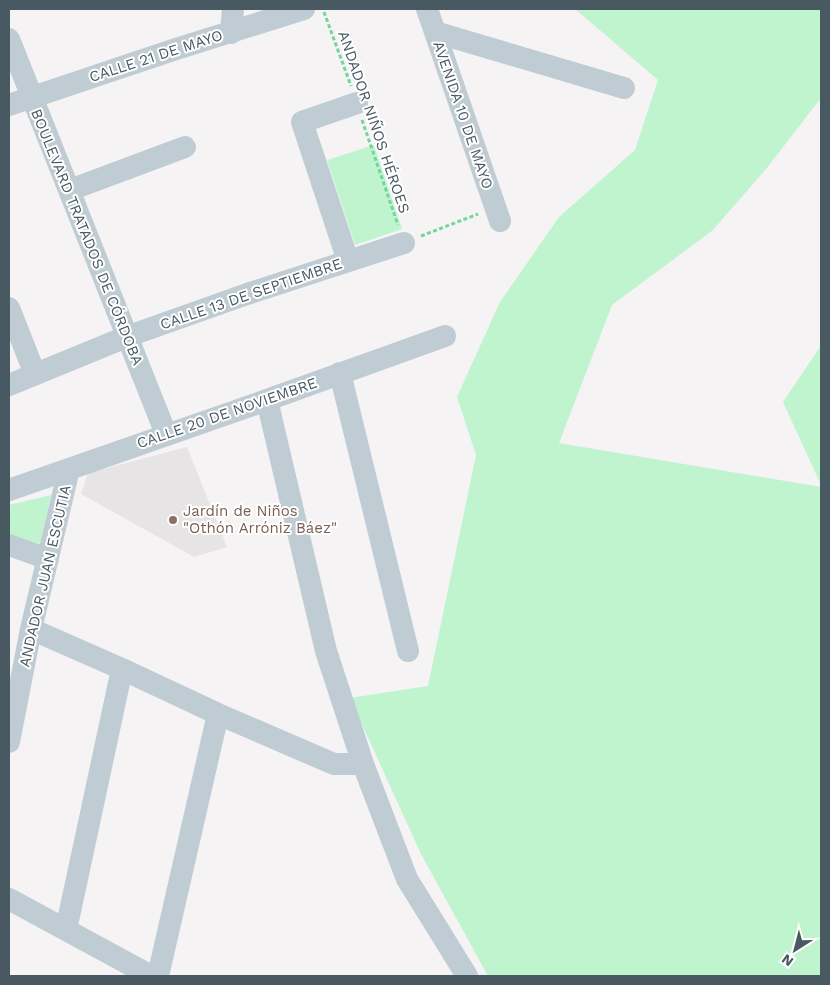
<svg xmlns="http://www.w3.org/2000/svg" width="830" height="985" font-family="'Work Sans',sans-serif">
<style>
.education{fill:#e6e4e5}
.green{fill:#c0f4cf}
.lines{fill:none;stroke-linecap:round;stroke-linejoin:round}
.path{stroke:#74d59c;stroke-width:3;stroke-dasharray:4 2.5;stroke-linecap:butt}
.minor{stroke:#c0ccd3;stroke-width:22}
.education-dot{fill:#8d6e63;stroke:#fff;stroke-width:2}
.labels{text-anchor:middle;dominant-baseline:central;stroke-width:4;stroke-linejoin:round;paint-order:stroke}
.street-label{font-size:15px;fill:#485962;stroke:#fff}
.education-label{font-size:15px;fill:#785e54;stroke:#fff;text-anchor:start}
</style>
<rect width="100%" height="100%" fill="#f5f3f3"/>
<!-- education -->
<path class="education" d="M187 447 227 547 194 557 81 494 88 473Z"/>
<!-- green -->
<path class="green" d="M575 9H821V98L766 169 713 230 612 305 559 443 821 487V976H488L421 854 350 698 428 686 476 455 457 397 500 302 559 217 635 150 658 80Z
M374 145 402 229 355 245 327 160Z
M820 347H821V485L783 402Z
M51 495 40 544 9 534V505Z"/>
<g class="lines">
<!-- path -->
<path class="path" d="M324 12 351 86
M362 120 398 225
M421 236 478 214"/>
<!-- minor -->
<path class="minor" d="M427 9 500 221
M435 32 624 88
M231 33 233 9
M9 39 166 434
M9 105 176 49 304 9
M70 190 185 147
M348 261 302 122 357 103
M9 308 35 374
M340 373 408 651
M9 385 126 337 247 294 404 243
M267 400 326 651 363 764 407 879 467 976
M9 490 267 400 445 336
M9 545 48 559
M31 629 122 669 218 714 334 764H363
M9 742 31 629 69 469
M9 899 151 976
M66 930 122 669
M158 976 218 714"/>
</g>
<!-- markers -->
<circle class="education-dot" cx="173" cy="520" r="5"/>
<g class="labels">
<!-- street labels -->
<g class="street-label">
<text transform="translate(156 56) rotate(-18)">CALLE 21 DE MAYO</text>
<text transform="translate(463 115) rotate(71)">AVENIDA 10 DE MAYO</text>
<text transform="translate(374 122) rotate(71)">ANDADOR NIÑOS HÉROES</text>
<text transform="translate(87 237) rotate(68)">BOULEVARD TRATADOS DE CÓRDOBA</text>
<text transform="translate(251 294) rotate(-19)">CALLE 13 DE SEPTIEMBRE</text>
<text transform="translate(227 413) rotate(-19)">CALLE 20 DE NOVIEMBRE</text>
<text transform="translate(45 576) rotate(-77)">ANDADOR JUAN ESCUTIA</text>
</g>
<!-- education labels -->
<g class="education-label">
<text x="183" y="511">Jardín de Niños<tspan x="183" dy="17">"Othón Arróniz Báez"</tspan></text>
</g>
</g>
<!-- border -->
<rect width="830" height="985" fill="none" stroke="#485962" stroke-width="20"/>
<!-- north arrow -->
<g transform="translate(795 950) rotate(216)" stroke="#ffffff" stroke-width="4" paint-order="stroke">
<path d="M0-4L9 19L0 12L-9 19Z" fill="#485962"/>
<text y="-8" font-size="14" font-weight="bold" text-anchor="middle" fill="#485962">N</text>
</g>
</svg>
